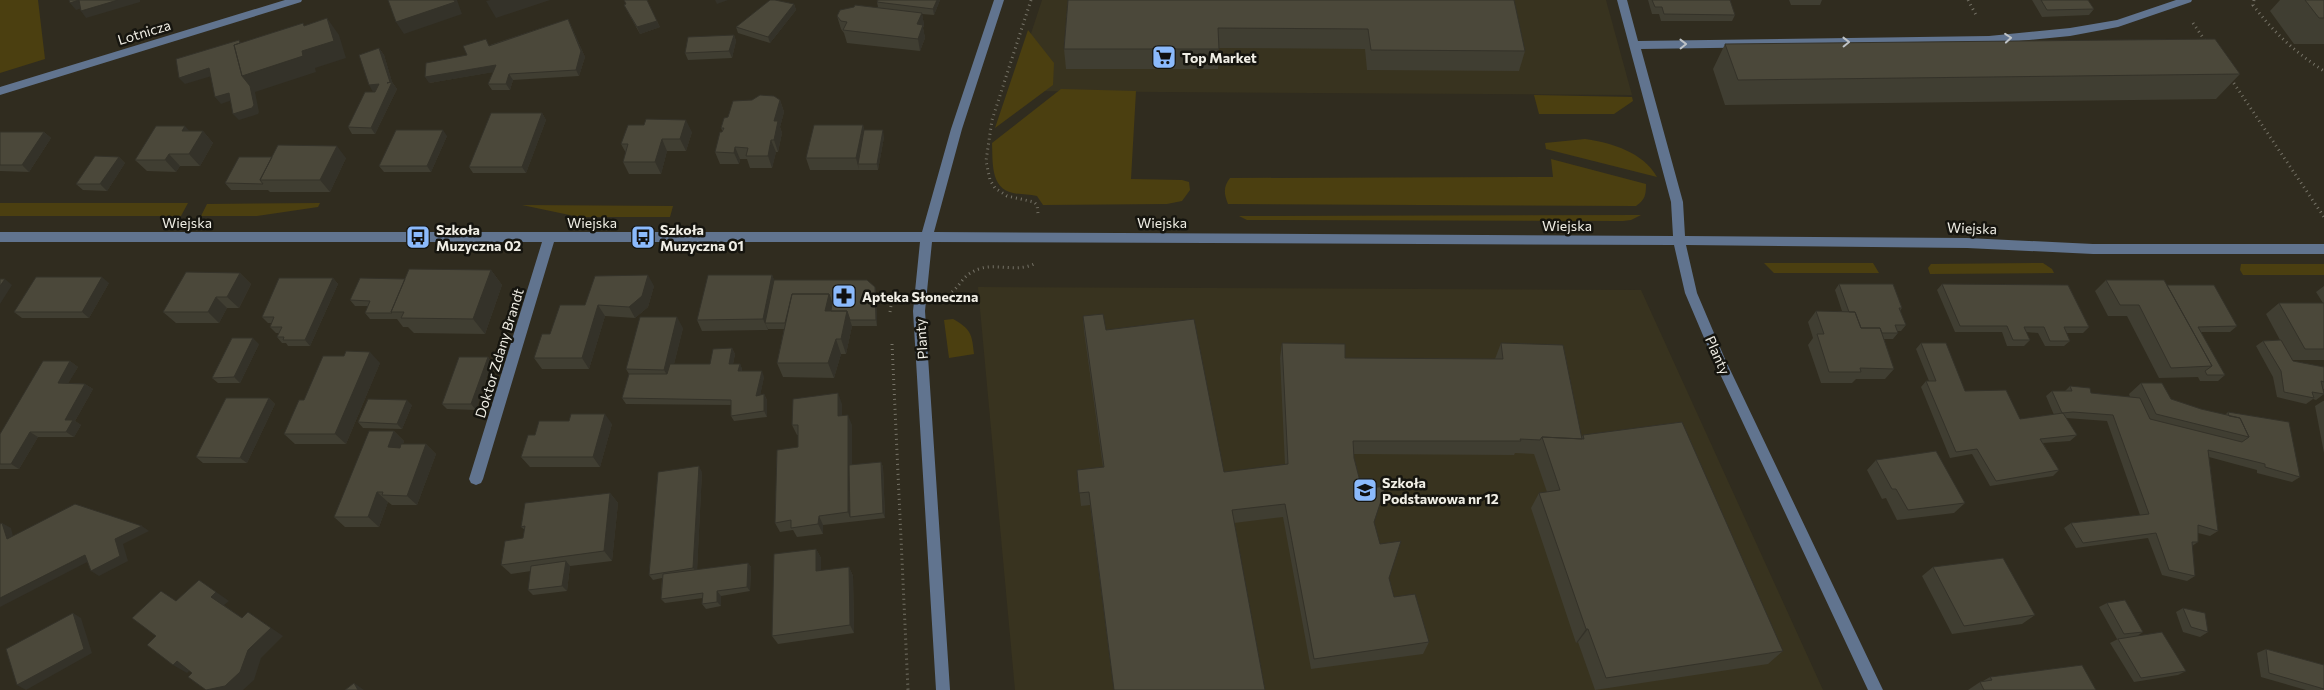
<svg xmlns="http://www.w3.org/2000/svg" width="2324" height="690" font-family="Commissioner,sans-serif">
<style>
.built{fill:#38331f}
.green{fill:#4b3f10}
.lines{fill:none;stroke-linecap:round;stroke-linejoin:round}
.path{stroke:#767367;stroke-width:3;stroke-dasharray:1 4;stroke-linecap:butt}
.minor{fill:#61748f;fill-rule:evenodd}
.wall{fill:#403e32}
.shaded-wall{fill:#343229}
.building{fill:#4b483a;stroke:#343229}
.oneway{stroke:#bec3c7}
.labels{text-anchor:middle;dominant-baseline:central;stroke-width:5;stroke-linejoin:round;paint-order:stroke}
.street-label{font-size:14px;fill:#f0eee5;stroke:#16150f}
.poi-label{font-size:14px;font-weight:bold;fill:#f0eee5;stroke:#16150f;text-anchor:start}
</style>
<rect width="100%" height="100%" fill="#302c1f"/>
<!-- built -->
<path class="built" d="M1042 0H1606L1632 95 1012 91Z
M978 287 1641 290 1823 690H1015Z"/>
<!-- green -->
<path class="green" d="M0 0H38L45 59 0 73Z
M1028 30 1054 63 1053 85 995 128Z
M1061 89 1136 91 1131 179 1182 180 1189 182 1190 190 1182 201 1167 204 1043 205 1037 196C1029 194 1021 195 1013 193 990 188 993 162 992 143Z
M1534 95 1632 97 1633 101 1614 114H1539Z
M1585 139C1612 143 1643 152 1657 177L1546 149 1545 143Z
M1551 159 1646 184C1646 195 1645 200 1636 206L1228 204C1224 194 1223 187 1230 178L1553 177Z
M0 203H188L181 216H0Z
M320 203 318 207 257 216H201L207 204Z
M522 205 673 206 670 217H579Z
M1641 215 1631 220 1623 221 1247 220 1239 216Z
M1764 263H1873L1879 273H1774Z
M2043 263 2052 269 2054 273 1930 274 1928 268 1931 264Z
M2241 264H2324V275H2243L2240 270Z
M953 319C971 329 972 334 974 354L949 358 944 320Z"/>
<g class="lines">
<!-- path -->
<path class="path" d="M1031 0 992 120 986 161 990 180 995 188 1007 196 1034 202 1037 205 1038 213
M1968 0 1976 15
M2254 0 2253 5C2273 32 2296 53 2324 71
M2193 23 2206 42
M2231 79 2324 217
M948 295C962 286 961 274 982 268 1000 264 1017 272 1034 264
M890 312 892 299
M892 344 908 690"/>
<!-- minor -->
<path class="minor" d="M285 0H302L301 2 0 95V87Z
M994 0H1004L962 129 934 232 1673 236 1671 202 1617 0H1627L1638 41 1989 36 2070 28 2117 20 2176 0H2192L2191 2 2118 27 2070 36 1989 44 1641 49 1683 202 1685 236 1967 238 2093 244H2324V254H2093L1967 248 1686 245 1697 293 1725 359 1883 690H1868L1713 359 1685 293 1674 245 932 242 925 311 950 690H936L913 311 920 242H554L483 479 481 483 476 485 471 483 469 479 542 242H0V232H922L951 129Z"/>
</g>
<!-- wall -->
<path class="wall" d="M878 0H940L934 15 922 14 924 25 923 28 925 38 920 51 847 43 844 33 841 29 837 16 878 7 877 2Z
M1068 0H1514L1525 51 1519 71 1367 70 1365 49 1219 48 1218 69H1066L1064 49Z
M1648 0H1730L1735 15 1732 21H1661L1659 14H1652Z
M1789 0H1822L1820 5H1791Z
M2032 0H2088L2094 9 2089 15 2042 17Z
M2280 0H2324V44H2294L2270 11Z
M794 4 796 10 770 43 738 33 736 27Z
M624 5 657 21 660 27 640 34Z
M568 19 585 57 579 76 513 80 510 90H492L488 84 493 72 429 83 467 55 490 45Z
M734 35 736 41 732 58 688 60 685 53Z
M1725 44 2240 74 2216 99 1725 105 1713 69Z
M379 48 384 55 392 82 397 89 375 134H352L348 127 375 92Z
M780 100 784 112 780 127 782 133 778 152H776L772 168H750L747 159H740L739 164H720L715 152 723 132 721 128 728 117Z
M542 113 546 120 526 173H473L469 167Z
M863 125 864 130 884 137 878 170H810L806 158Z
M189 131H203L213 143 200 166H180L176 172 147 171 135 160Z
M0 132H44L51 138 29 172 0 171Z
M692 132 686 151H667L661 174H629L623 162 626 153 621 144Z
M447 136 431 172H384L379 166Z
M119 157 125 163 107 191 83 190 76 184Z
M346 158 330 192H270L268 190H231L225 183Z
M491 270 502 285 485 334 414 333 408 327H403L397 319H370L365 313 368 306H355L350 300Z
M240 273 251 284 239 308H227L219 323H176L163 312Z
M772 275 774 280 875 287 876 293 877 326H852L846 354H841L834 378 783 377 777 363 784 329H768V330L702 331 697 320Z
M333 278 338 284 310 346H288L286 343H282L277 337 279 333H276L270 327 271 323H268L262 317Z
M2106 280 2167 285 2237 326 2230 332H2201L2225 375 2218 381H2200L2198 377 2159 378 2127 316H2108L2095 291Z
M109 283 89 318H22L14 312Z
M1839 284 1902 308 1900 311 1906 325 1901 331H1897L1898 333 1893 339H1884L1894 369 1885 379H1856L1852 383H1821L1808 345 1813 338 1808 322 1816 311H1842L1835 290Z
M1942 284 2089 327 2083 333H2066L2070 341 2064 346H2045L2038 333 2026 332 2030 340 2024 346H2007L2002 332H1955L1937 290Z
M654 286 648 307 635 318 605 316 589 369H542L534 358 550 334 585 305Z
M2324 286V360H2292L2293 361 2324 367V389H2323L2324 394 2316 400 2313 399 2306 404 2277 397 2273 377 2256 346 2263 341 2280 340 2266 314 2279 303H2323L2316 292Z
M1083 316 1106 330 1224 472 1285 465 1280 358 1282 343 1345 358 1495 359 1501 343 1581 438 1583 435 1783 651 1768 664 1595 690 1578 642 1576 643 1531 508 1539 493 1547 492 1534 454 1515 453 1514 455 1354 454V458L1362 489 1374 523 1394 597 1429 642 1423 654 1311 669 1283 517 1234 523 1265 690H1114L1090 505 1081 506 1077 470 1103 467 1084 331Z
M683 328 674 364H710L732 348 735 354 733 364H740L742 369V371L764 377 760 395 764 394 767 400V417L734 421 731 416V405L626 404 622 398 629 374 626 369Z
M1921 343 1965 391 2020 419 2054 415 2046 396 2052 391H2065L2070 386 2091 393 2130 397 2129 394 2141 383 2171 399 2201 409 2225 415 2228 412 2300 477 2292 482 2257 473V470L2209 457 2218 531 2210 536 2198 533V542L2192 546 2195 576 2187 581 2162 575 2148 538 2076 548 2064 528 2071 523 2140 515 2107 421 2066 418 2077 435 2070 441 2043 443 2059 470 2053 476 1990 486 1972 454 1950 458 1921 387 1926 381H1929L1916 349Z
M259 344 240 383H218L212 378Z
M488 357 492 363 476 410 447 409 442 404Z
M70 361 78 367 68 383 85 384 93 389 75 421 81 425 74 437H38L19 469H0V434Z
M380 363 346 444H295L284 434 304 400Z
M269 398 275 404 247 463H203L196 457Z
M2323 401H2324V453L2315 406Z
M842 404V416L852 425V465L881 462 883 467 885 518 823 525V534L797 537 793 530 780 532 775 523 798 447V435H797L792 425Z
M412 405 402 429 363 428 358 422Z
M569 421 612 424 600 467H530L521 457 535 435Z
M394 431 404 441 403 444H426L436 454 417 505H392L388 502 379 527H345L334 517Z
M1876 460 1965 503 1954 513 1897 520 1886 498 1882 499 1867 470Z
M702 472 697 570 748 563 751 567 750 591 721 596V606L706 609 702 604 703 598 665 603 661 599 662 578 653 580 649 575Z
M610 493 618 503 612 561 570 566 567 591 533 595 528 590 531 571 511 574 501 565 523 538 525 530 521 527Z
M816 549 821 558V571L849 567 853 576 854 633 778 644 772 636Z
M1933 567 2035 615 2022 624 1952 634 1922 576Z
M2107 603 2143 632 2137 636 2186 671 2178 675 2134 682 2110 643 2118 639 2123 638 2117 639 2099 607Z
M2183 608 2208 632 2200 637 2183 632 2176 612Z
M2266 649 2324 665V690H2306L2261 677 2257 653Z
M1990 677 2096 690H1968L1980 682 1983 681Z"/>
<!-- shaded-wall -->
<path class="shaded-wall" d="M79 0 85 7 76 10 70 3Z
M118 0H140V2L86 18 81 11Z
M454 0H457L462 14 404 34 396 22Z
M490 0H550L496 18 486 1Z
M715 0H728L717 4Z
M937 0H940L934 15 933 9Z
M794 4 796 10 770 43 768 37Z
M922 13 924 25 923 28 925 38 920 51 918 39 917 24Z
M327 18 339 35 346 58 315 68 316 72 255 92 259 112 258 114 239 120 233 114 242 76 239 40 244 46 302 51Z
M568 19 585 57 579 76 576 70Z
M657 21 660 27 640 34 637 27Z
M734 35 736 41 732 58 729 51Z
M379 48 384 55 392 82 397 89 375 134 371 128 390 87Z
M496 65 500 71 429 83 425 77Z
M209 68 215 75 185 84 179 78Z
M509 74 513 80 510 90 506 84Z
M379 84 383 90 373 92 369 85Z
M229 93 235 99 221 104 215 97Z
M780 100 784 112 780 127 782 133 778 152 774 140V121Z
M542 113 546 120 526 173 522 167Z
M686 120 692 132 686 151 680 139Z
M863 125 866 137 858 164 859 170 856 158Z
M185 126 196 138 182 131Z
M443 130 447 136 431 172 427 166Z
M883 130 884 137 878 170 877 164Z
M203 131 213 143 200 166 189 154Z
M44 132 51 138 29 172 22 165Z
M662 139 667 151 661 174 655 162Z
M771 140 776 152 772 168 768 156Z
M337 146 346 158 330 192 320 180Z
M735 147 740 159 739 164 734 153Z
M169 154 180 166 176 172 165 160Z
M119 157 125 163 107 191 100 184Z
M491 270 502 285 485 334 473 319Z
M240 273 251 284 239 308 227 297Z
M648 275 654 286 648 307 635 318 629 307Z
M772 275 777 286 765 323 768 329V330L763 319Z
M102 277 109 283 89 318 82 312Z
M333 278 338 284 310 346 305 340Z
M5 279 12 285 0 304V286Z
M875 287 876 293 877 326 876 320Z
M829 294 834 309 832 320 825 311Z
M216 297 227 308 219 323 208 312Z
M598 305 605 316 589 369 582 358Z
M847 311 852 326 846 354 841 339Z
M677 317 683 328 670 380 664 370Z
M253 338 259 344 240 383 234 377Z
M836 339 841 354 834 378 828 363Z
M732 348 735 354 732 369 729 364Z
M370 352 380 363 346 444 335 434Z
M488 357 492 363 476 410 471 404Z
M70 361 78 367 65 389 58 383Z
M740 364 742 369 740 376 738 371Z
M762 371 764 377 759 401 756 396Z
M85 384 93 389 75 421 81 425 74 437 66 432 65 420Z
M838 393 842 404V426L838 416Z
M764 394 767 400V417L764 411Z
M269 398 275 404 247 463 240 458Z
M407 400 412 405 402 429 397 424Z
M605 414 612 424 600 467 593 457Z
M848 415 852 425V516L850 517 848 512Z
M394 431 404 441 398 457 388 447Z
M30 432 38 437 19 469 11 464Z
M426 444 436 454 417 505 407 496Z
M881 462 883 467 885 518 883 513Z
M699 466 702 472 697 573 693 568Z
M377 492 388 502 379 527 368 517Z
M610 493 618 503 612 561 604 551Z
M819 516 823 525V534L818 524Z
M2 523 11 528 15 544 7 539Z
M142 526 149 531 123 544 128 561 99 576 91 571 115 539Z
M816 549 821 558V580L816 571Z
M85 555 93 559 0 607V598Z
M566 561 570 566 567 591 562 586Z
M748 563 751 567 750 591 747 587Z
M849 567 853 576 854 633 850 625Z
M199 580 229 601 224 605 255 627 211 597Z
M717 591 721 596V606L717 602Z
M248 612 283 636 261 658 254 680 243 690H206Z
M73 613 81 618 92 653 26 690 17 685Z
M1586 629H1588L1578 642 1576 643Z
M177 661 191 669 187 673 173 665Z
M354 683 364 690H358Z"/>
<!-- building -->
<path class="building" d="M69 0H118L81 11 79 0 70 3Z
M388 0H454L455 2 396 22Z
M624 0H647L657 21 637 27 624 5 626 4Z
M770 0H775L794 4 768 37 736 27Z
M878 0H937L933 9 877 2Z
M1068 0H1514L1525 51 1371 50 1368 29 1218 28 1219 49H1064Z
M1652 0H1730L1735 15 1664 14 1662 7H1655Z
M2041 0H2088L2094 9 2047 10Z
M2305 0H2324V18H2319Z
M855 5 922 13 917 24 923 25 918 39 843 30 847 22 841 21 837 16 840 10 854 7Z
M327 18 334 41 302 51 303 56 242 76 234 45 303 23 304 26Z
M568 19 581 51 576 70 509 74 506 84H488L496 65 425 77 426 63 467 55 463 46 486 39 489 46Z
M734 35 729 51 685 53 688 37Z
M2215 39 2240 74 1738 80 1725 44Z
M239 40 240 43 234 45 242 76 250 86 254 105 252 108 233 114 229 93 215 97 209 68 179 78 176 59Z
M379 48 390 82 387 83 392 82 371 128 348 127 365 92H375L379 84 369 85 359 55Z
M760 95 774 96 780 100 774 121H778L774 140H771L768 156H746L748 148 735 147 734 153 715 152 720 132H722L724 128H721L724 118 728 117 733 101 752 100Z
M491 113H542L522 167H469Z
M646 119 686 120 680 139H662L655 162H623L628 144H621L628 125H644Z
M814 125H863L856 158H806Z
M156 126H185L182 131H203L189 154H169L165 160H135Z
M396 130H443L427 166H379Z
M864 130H883L877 164H858Z
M0 132H44L22 165H0Z
M278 145 337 146 320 180H260Z
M95 156 119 157 100 184H76Z
M239 157H272L260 180 263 184 225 183Z
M409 269 491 270 473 319 401 318 404 312H391Z
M186 272 240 273 227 297H216L208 312H163Z
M648 275 642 296 629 307 598 305 582 358H534L542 334H550L560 305H585L595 276Z
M708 275H772L763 319 697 320Z
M36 277H102L82 312H14Z
M279 278H333L305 340H283L284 337H277L282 327H270L274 317H262Z
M360 278 405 279 391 312 392 313H365L370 301 350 300Z
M0 279H5L0 286Z
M774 280H867L875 287 876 320H850L847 311H831L832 303 829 294H792L785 323H765Z
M2106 280H2164L2212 366 2171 368 2139 305H2120Z
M1839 284H1893L1902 308H1899L1906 325H1895L1898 333H1882L1880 328H1861L1855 312H1849Z
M1942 284 2068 285 2089 327H2064L2070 341H2050L2044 327H2024L2030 340H2013L2007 326H1960Z
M2167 285H2214L2237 326 2198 327 2225 375H2207L2205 371 2212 366Z
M792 294H829L825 311H847L841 339H836L828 363H777Z
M2279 303H2324V349H2305Z
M1816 311 1855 312 1861 328H1880L1894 369 1860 368 1861 372H1829L1817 334H1824Z
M1103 314 1106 330 1194 319 1224 472 1288 464 1282 343 1345 344V358L1503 359 1501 343 1563 345 1582 439 1542 437 1540 440 1520 439 1521 441H1353L1354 458 1362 489 1386 486 1374 522 1380 544 1401 541 1389 578 1394 597 1415 594 1429 642 1314 659 1285 504 1232 510 1265 690H1114L1089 492 1079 493 1077 470 1104 467 1083 316Z
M640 317H677L664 370 626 369Z
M232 338H253L234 377 212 378Z
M2281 340 2293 361 2324 367V382L2321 381 2324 394 2312 392 2314 398 2284 392 2281 371 2263 341Z
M1921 343H1946L1965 391 2006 390 2020 419 2063 413 2077 435 2040 439 2059 470 1996 481 1977 449 1956 452 1926 381H1936Z
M732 348 729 364H740L738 371H762L756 396 764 394V411L731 416V400L622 398 629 374H667L670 364H710L713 349Z
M346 351 370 352 335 434H284L299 400H304L323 356H344Z
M459 357H488L471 404H442Z
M43 361H70L58 383 85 384 65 420H73L66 432H30L11 464H0V434Z
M2141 383H2162L2171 399 2201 409 2240 418 2249 437 2156 414Z
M2070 386 2090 388 2091 393 2140 398 2150 419 2242 442 2249 437 2240 418 2229 416 2228 412 2289 422 2300 477 2265 467V464L2208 450 2218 531 2198 525V542H2192L2195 576 2169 570 2156 533 2083 543 2071 523 2149 514 2113 415 2073 412 2062 413 2052 391H2072Z
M838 393V416L848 415V512L819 516 818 524 791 528V520L775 523 777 450 798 447V425H792L793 399Z
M226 398H269L240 458 196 457Z
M368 399 407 400 397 424 358 422Z
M571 414H605L593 457H521L528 435H535L539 421H569Z
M1682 422 1783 651 1606 678 1588 629H1586L1539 493 1560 490 1542 437 1584 439 1583 435Z
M369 431H394L388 447 400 448 401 444H426L407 496 382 495 383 492H377L368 517H334Z
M1936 451 1965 503 1908 510 1896 489H1892L1876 460Z
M881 462 883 513 850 517 849 465Z
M699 466 693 568 649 575 658 472Z
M610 493 604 551 501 565 505 541 523 538 525 526 521 527 525 503Z
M75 504 142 526 115 539 120 556 91 571 85 555 0 598V524L2 523 7 539Z
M816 549V571L849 567 850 625 772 636 774 554Z
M2003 558 2035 615 1964 626 1933 567Z
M566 561 562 586 528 590 531 566Z
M748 563 747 587 717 591V602L702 604 703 593 661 599 663 574Z
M199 580 216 592 211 597 242 618 248 612 271 628 248 650 240 672 225 686 206 690 188 677 192 673 177 661 173 665 147 645 156 636 132 618 161 591 176 601Z
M2125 600 2143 632 2124 634 2107 603Z
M2183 608 2205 613 2208 632 2191 627Z
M73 613 84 649 17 685 6 649Z
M2162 632 2186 671 2141 678 2118 639Z
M2266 649 2324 665V689L2269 673Z
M2082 665 2096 690H1984L1980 682 1992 680 1990 677Z
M354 683 358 690H345Z"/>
<!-- one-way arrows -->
<defs><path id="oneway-chevron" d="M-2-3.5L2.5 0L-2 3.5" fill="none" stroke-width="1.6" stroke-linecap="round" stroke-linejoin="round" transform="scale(1.25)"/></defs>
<g class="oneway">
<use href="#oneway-chevron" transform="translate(2008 38) rotate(-5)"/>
<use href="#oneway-chevron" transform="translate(1846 42) rotate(-1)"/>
<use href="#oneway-chevron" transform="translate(1683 44) rotate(-1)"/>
</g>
<!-- icons -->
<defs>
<g id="supermarket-square" transform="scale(1.25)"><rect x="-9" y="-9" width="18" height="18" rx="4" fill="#8bbafc" stroke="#16150f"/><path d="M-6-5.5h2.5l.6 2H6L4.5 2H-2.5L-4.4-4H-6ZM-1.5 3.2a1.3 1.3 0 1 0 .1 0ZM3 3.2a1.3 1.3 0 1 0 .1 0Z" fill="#111"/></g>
<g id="bus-square" transform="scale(1.25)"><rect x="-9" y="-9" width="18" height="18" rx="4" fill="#8bbafc" stroke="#16150f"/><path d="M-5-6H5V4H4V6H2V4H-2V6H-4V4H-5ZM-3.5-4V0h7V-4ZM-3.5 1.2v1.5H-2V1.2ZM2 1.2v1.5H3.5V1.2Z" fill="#111"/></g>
<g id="pharmacy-square" transform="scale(1.25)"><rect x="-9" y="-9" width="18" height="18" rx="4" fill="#8bbafc" stroke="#16150f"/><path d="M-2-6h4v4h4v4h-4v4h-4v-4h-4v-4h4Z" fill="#111"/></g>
<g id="school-square" transform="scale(1.25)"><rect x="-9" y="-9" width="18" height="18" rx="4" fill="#8bbafc" stroke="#16150f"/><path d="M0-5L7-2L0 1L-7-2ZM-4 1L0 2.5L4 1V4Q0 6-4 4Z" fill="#111"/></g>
</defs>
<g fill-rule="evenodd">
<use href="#supermarket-square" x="1164" y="57"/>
<use href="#bus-square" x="418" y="237"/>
<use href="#bus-square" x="643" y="237"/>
<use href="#pharmacy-square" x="844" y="296"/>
<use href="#school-square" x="1365" y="490"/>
</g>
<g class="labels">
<!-- street labels -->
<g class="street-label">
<text transform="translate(144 32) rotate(-17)">Lotnicza</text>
<text x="187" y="222">Wiejska</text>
<text x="592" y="222">Wiejska</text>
<text x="1162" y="222">Wiejska</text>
<text x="1567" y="225">Wiejska</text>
<text transform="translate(1972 228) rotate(2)">Wiejska</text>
<text transform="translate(921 339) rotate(-94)">Planty</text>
<text transform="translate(499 353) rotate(-73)">Doktor Zdany Brandt</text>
<text transform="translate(1718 355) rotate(66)">Planty</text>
</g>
<!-- poi labels -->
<g class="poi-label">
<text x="1182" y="57">Top Market</text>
<text x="436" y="229">Szkoła<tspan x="436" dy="16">Muzyczna 02</tspan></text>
<text x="660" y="229">Szkoła<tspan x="660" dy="16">Muzyczna 01</tspan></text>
<text x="862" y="296">Apteka Słoneczna</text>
<text x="1382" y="482">Szkoła<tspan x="1382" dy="16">Podstawowa nr 12</tspan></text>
</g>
</g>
</svg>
